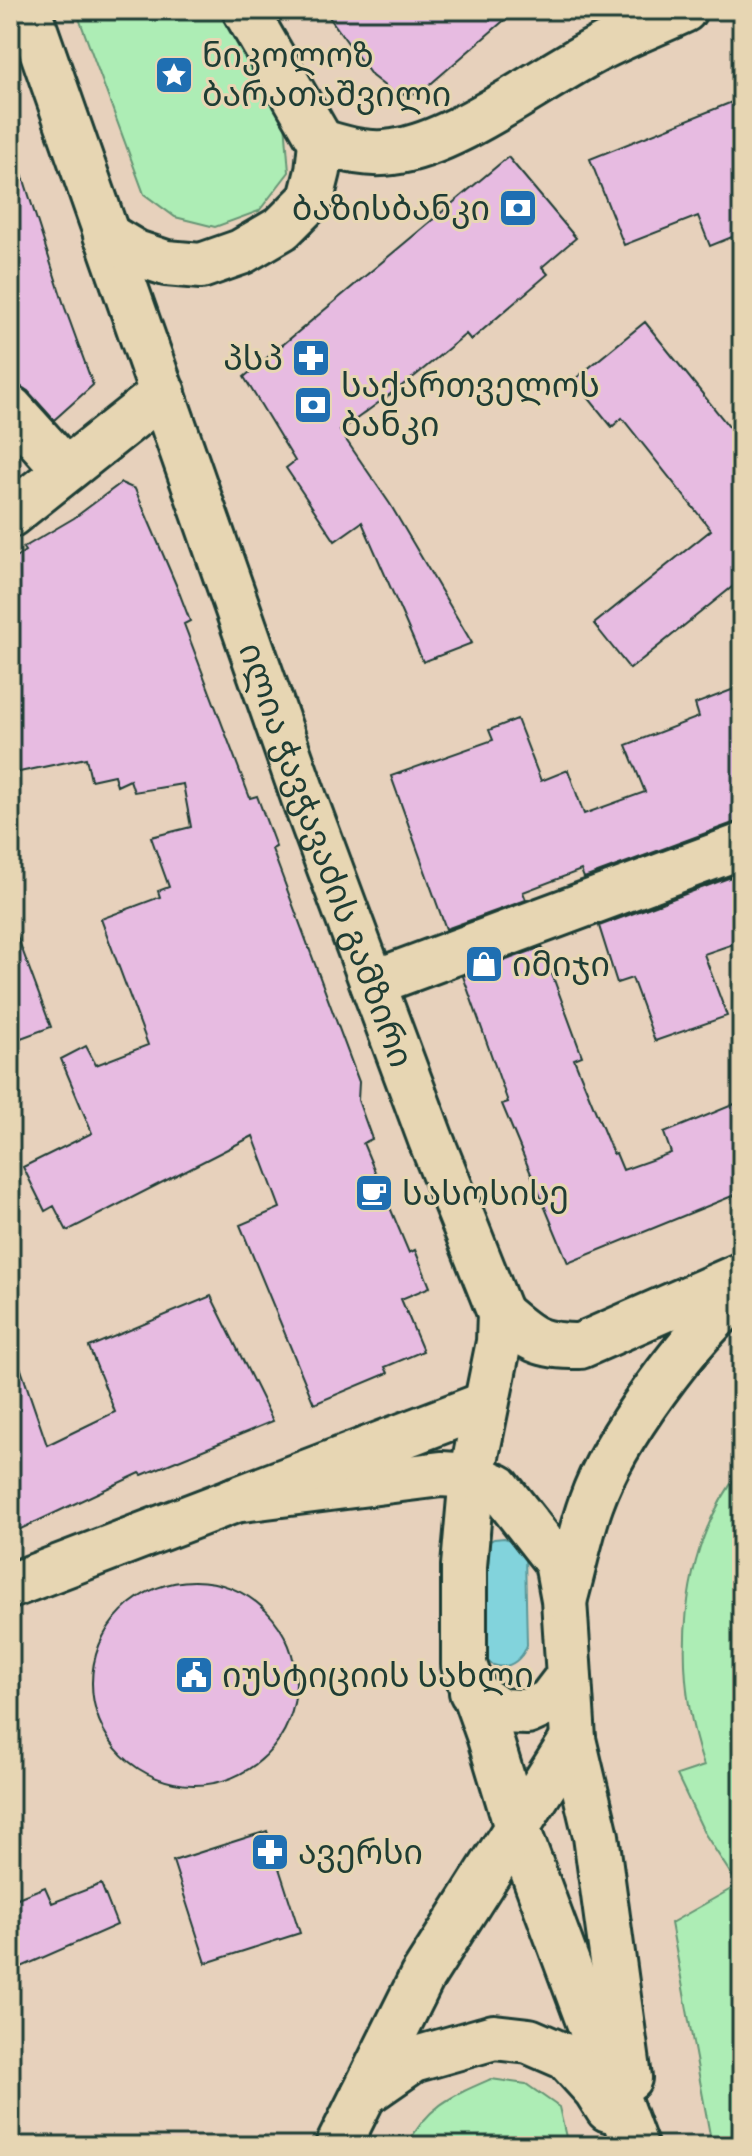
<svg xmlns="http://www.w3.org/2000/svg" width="752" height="2156" font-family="Itim,'Noto Sans Georgian',sans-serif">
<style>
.green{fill:#adedb5;stroke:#669574;stroke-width:2}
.water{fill:#82d3dc;stroke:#5a9799;stroke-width:2}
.building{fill:#e7bbe1;stroke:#1f3d34;stroke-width:2}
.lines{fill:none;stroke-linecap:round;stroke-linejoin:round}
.minor-casing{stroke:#1f3d34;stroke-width:50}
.secondary-casing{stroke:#1f3d34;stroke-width:50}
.minor{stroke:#e7d6b3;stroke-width:44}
.secondary{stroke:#e7d6b3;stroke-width:44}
.labels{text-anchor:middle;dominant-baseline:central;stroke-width:6;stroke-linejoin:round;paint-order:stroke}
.poi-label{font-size:34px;fill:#1f3d34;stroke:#e7d6b3;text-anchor:start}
.street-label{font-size:34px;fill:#1f3d34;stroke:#e7d6b3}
</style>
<rect width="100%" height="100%" fill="#e7d1bc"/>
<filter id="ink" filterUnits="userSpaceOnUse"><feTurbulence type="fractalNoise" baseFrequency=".0125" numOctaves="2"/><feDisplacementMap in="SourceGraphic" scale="16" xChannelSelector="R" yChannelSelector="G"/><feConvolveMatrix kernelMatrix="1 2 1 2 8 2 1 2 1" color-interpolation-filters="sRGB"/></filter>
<g filter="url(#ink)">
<!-- green -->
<path class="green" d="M76 10H223L285 122 289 172 259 211 215 227 175 217 144 194Z
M742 1469V2146H712L671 1923 738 1885 705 1834 677 1775 704 1766C672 1671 677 1550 742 1469Z
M491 2079 526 2084 559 2107 568 2146H407C427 2106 452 2096 491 2079Z"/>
<!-- water -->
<path class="water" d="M504 1538 514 1541 525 1555 527 1645C520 1667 495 1675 482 1655L485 1544 494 1539Z"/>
<!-- building -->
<path class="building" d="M324 10H516L419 94H395L372 76Z
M742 98V233L710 246 698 216 624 245 590 159Z
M508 157 576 238 542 267 548 274 471 340 466 334 415 376 340 431 390 504 472 643 423 662 362 522 335 541 286 468 295 461 244 377Z
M17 158 65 308 93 385 54 420 28 391 18 385 10 384V159Z
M645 322 742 443V579L630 669 594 624 711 530 622 418 612 427 574 380Z
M121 483 135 489 177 587 190 621 184 624 250 798 257 796 276 847 272 849 359 1082 358 1100 372 1139 363 1143 409 1253 415 1250 430 1287 401 1299 423 1351 385 1367 388 1373 314 1404 240 1225 280 1208 253 1136 67 1231 54 1206 45 1211 23 1167 92 1133 61 1059 86 1046 96 1065 148 1045 101 919 160 897 158 891 169 887 151 837 191 827 183 784 134 792 130 780 117 786 114 775 91 780 86 758 10 774V562L25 551 23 548 74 518Z
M742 686V822L733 823 584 878 581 870 523 892 526 900 446 929 391 776 493 740 489 730 517 719 541 781 568 770 584 814 645 792 626 745 699 717 695 704Z
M742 873V941L704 954 727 1016 655 1041 632 978 617 983 599 926Z
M10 925H13L51 1027 10 1042Z
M542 947 582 1056 574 1059 613 1154 616 1153 623 1170 671 1153 664 1133 742 1101V1192L568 1263 502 1104 508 1102 463 976Z
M211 1296 273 1421 142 1475 140 1473 10 1534V1353L15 1352 47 1445 115 1412 89 1347Z
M92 1683a102 102 0 1 1 204 0a102 102 0 1 1-204 0Z
M267 1831 300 1933 206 1963 173 1861Z
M101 1884 117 1925 10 1972V1901L45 1887 52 1903Z"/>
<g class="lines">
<!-- minor casing -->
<g class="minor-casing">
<path id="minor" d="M10 408 66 470
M10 515 163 393
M373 983 742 846"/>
</g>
<!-- secondary casing -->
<g class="secondary-casing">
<g id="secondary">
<path id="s1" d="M28 10 305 801 431 1140 500 1313 499 1342 472 1476 464 1566V1665L489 1735 517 1828 635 2146"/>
<path d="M321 142C345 149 367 156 393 152 456 144 541 78 600 48 627 34 656 23 684 10"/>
<path d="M106 235 136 253 166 263 201 266 241 252 282 228 311 199 318 171 321 142 245 10"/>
<path d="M500 1313C531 1340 538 1346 580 1346L742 1275"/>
<path d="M234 1500 441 1474 472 1476 498 1487 557 1562 564 1600 573 1739 596 1836 629 2078"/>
<path d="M10 1586 486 1404"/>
<path d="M565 1598C574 1566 580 1533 591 1503 613 1440 690 1334 742 1293"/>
<path d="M472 1692 499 1711 527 1712 549 1702 568 1677"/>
<path d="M364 2094 413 2060 494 2037 529 2041 566 2057 596 2090 608 2109"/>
<path d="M338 2146 422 1977 573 1739"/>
</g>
</g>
<!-- minor -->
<use href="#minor" class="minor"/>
<!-- secondary -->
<use href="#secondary" class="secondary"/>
</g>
</g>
<!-- icons -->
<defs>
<g id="sight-square" transform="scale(2)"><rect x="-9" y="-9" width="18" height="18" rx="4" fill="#1f6fb2" stroke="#e7d6b3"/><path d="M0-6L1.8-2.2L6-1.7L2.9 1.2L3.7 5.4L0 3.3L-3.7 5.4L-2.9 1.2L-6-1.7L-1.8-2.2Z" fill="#fff"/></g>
<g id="bank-square" transform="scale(2)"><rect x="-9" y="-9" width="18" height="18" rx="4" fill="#1f6fb2" stroke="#e7d6b3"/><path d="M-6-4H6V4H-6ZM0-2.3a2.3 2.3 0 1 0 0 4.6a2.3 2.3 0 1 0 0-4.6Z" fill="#fff"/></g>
<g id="pharmacy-square" transform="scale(2)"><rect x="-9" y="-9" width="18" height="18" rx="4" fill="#1f6fb2" stroke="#e7d6b3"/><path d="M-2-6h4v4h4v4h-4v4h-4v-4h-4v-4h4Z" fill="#fff"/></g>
<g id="shop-square" transform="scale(2)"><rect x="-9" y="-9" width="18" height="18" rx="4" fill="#1f6fb2" stroke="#e7d6b3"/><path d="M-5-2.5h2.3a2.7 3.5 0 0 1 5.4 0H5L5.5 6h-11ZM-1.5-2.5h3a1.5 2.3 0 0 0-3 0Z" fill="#fff"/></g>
<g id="cafe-square" transform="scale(2)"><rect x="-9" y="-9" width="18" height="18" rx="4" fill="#1f6fb2" stroke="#e7d6b3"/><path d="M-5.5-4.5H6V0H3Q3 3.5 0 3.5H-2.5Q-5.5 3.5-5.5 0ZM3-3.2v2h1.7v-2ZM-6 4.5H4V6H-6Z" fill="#fff"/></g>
<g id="civic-square" transform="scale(2)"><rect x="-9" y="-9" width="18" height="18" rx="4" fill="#1f6fb2" stroke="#e7d6b3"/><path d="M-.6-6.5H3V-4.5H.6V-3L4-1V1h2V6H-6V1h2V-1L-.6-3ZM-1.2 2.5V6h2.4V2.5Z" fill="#fff"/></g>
</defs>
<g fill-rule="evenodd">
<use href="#sight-square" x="174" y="75"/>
<use href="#bank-square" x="518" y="208"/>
<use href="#pharmacy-square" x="311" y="358"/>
<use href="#bank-square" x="313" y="405"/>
<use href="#shop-square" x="484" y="964"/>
<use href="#cafe-square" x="374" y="1193"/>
<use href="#civic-square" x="194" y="1675"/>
<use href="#pharmacy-square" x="270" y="1852"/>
</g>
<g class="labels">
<!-- poi labels -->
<g class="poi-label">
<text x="202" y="55">ნიკოლოზ<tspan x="202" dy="39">ბარათაშვილი</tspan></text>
<text x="490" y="208" text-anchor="end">ბაზისბანკი</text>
<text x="283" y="358" text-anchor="end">პსპ</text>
<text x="341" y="385">საქართველოს<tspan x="341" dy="39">ბანკი</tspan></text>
<text x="512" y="964">იმიჯი</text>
<text x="402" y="1193">სასოსისე</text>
<text x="222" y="1675">იუსტიციის სახლი</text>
<text x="298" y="1852">ავერსი</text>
</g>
<!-- street labels -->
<g class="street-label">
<text stroke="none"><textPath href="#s1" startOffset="896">ილია ჭავჭავაძის გამზირი</textPath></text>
</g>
</g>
<!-- margin -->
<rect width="752" height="2156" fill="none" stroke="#e7d6b3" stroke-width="40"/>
<rect x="20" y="20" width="712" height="2116" fill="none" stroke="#1f3d34" stroke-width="3" filter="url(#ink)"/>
</svg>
